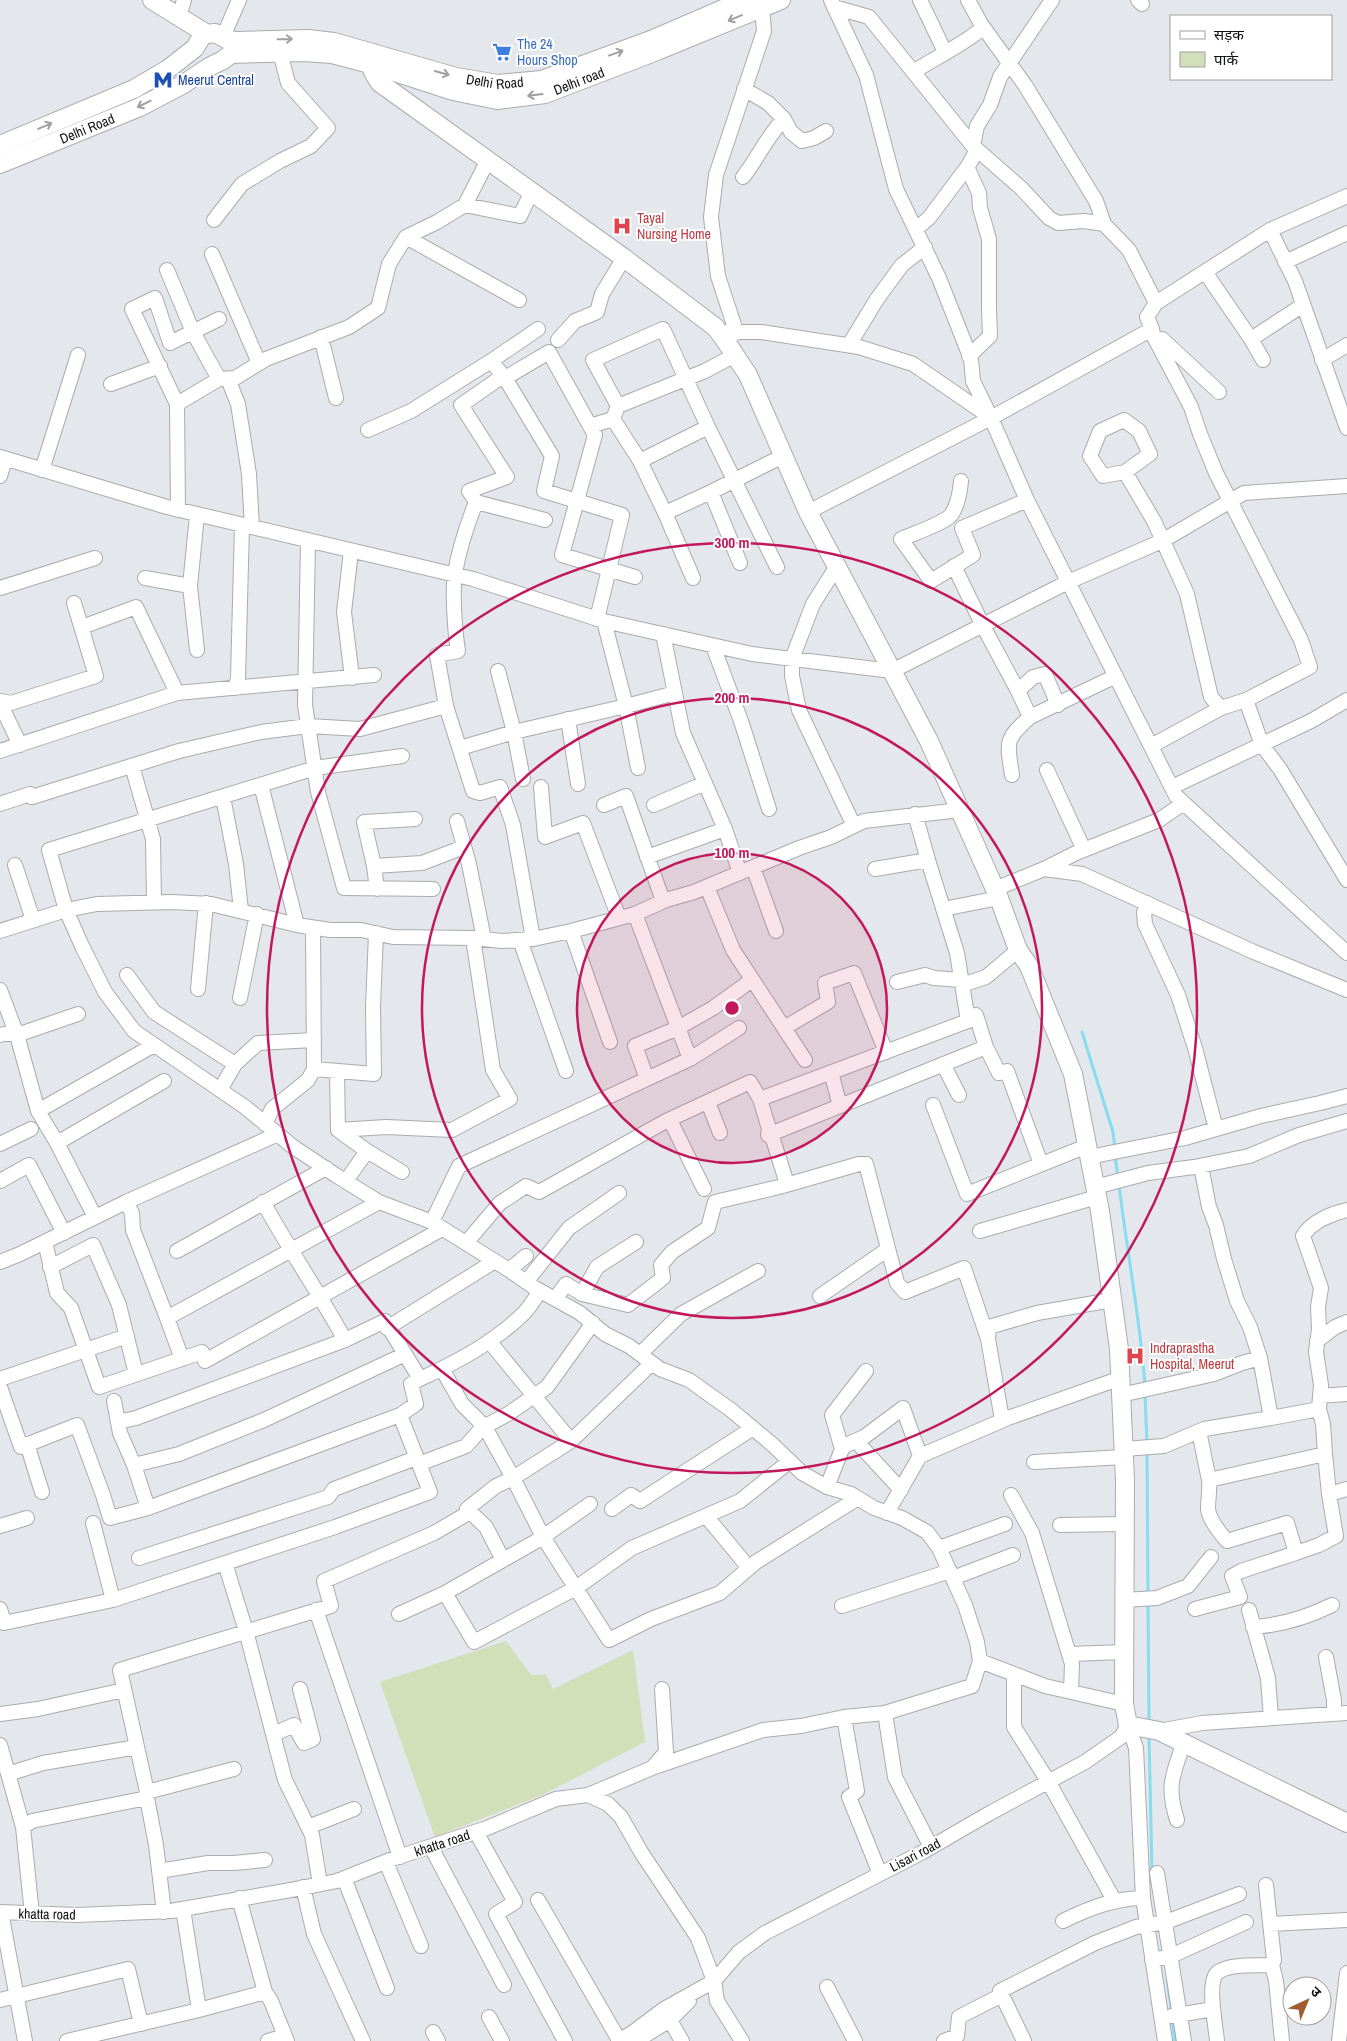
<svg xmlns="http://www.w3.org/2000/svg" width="1347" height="2041" font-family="'Archivo Narrow','Noto Sans Devanagari',sans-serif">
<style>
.green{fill:#d2dfb8}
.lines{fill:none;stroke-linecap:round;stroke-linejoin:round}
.stream{stroke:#87dcef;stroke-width:3}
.minor-casing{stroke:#a9acaf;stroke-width:16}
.major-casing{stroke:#a9acaf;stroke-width:20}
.minor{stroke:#fff;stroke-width:14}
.major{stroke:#fff;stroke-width:18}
.oneway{stroke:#a0a0a1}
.ring{fill:none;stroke:#c2185b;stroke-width:2.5}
.labels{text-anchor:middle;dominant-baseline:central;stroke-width:4;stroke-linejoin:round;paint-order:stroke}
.shop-label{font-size:14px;fill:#366cbe;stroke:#fff;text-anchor:start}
.transit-label{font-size:14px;fill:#164399;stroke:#fff;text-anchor:start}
.street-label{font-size:14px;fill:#111213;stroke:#fff}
.health-label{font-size:14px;fill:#be3a42;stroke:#fff;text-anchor:start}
.centre{fill:#c2185b;stroke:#fff;stroke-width:2.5}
.ring-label{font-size:15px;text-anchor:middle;font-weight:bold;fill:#c2185b;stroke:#fff;stroke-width:4;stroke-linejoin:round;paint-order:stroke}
</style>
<rect width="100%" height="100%" fill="#e4e7eb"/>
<!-- green -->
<path class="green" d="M506 1641 531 1675 546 1674 553 1689 633 1650 645 1742 542 1795 435 1837 380 1682Z"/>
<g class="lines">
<!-- stream -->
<path class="stream" d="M1082 1032 1113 1132 1115 1149
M1115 1156 1118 1177
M1119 1185C1127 1252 1140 1318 1145 1385
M1145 1393 1147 1445
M1147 1451 1148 1595
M1148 1603 1149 1722
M1149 1736 1152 1872
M1167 1980 1172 2013
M1172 2019 1175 2041"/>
<!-- minor casing -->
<g class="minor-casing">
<path id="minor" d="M831 0 866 75 896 189 939 278 971 359 973 381 991 418 1027 500 1176 796 1347 953
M920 0 945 52
M968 0 981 24 1025 85 1096 201 1104 224
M1138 0 1142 4
M834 7 869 17 973 146 1021 188 1049 218 1058 223 1084 221 1104 224 1129 250 1156 303
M179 17 184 0
M223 37 239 0
M913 72C937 57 962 45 983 28
M784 119 791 132 802 141 814 138 826 131
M973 146 977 126 990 105 1000 77 1052 0
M967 167 979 193 980 208 989 239V309L990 336 969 356
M743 177C758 158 767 136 784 119L768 103 744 89
M465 205 520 216 532 191
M214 220 242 184 280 161 311 146 328 128 288 83 280 52
M916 229 929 218 968 166 977 150
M1270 230 1295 281 1347 428
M406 237 519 300
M212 254 259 363
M1285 262 1347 233
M167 270 193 332 219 379
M1205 272 1251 339 1303 305
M722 336 734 328V325L718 276 711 217 716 175 764 31 762 7 759 1
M321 337 336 398
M726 339 737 332H761L859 347 913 364 990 417
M1162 339 1219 392
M1251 339 1263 360
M558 340 575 321 597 312 602 294 624 258
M849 345 877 299 902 265 925 247
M1322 360 1347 345
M491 361 538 329
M228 379 238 404 249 474 252 527
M111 384 160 366
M177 404 132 309 155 298 170 343 219 319
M618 406 593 360 663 329 708 427 777 567
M613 419 640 461 665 513 711 492 783 456
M590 426 595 435 562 555 635 577
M368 430 411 411 491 361 505 378
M0 457 167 507 473 579 604 621 752 654 892 671 1068 582 1162 541 1244 493 1347 486
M640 461 708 427
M42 470 78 355
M1125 472 1150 454 1139 431 1124 420 1100 431 1090 456 1103 476 1125 472 1154 521 1187 594 1211 697 1221 708
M0 476 5 459
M961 481C960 492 957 507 951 515 943 524 912 534 901 539L931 581 973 555 962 528 1027 500
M711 492 740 563
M476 502 469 491 507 477 461 405 503 376
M178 510 177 404 219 379 235 378 266 359 349 327 378 308 389 264 406 237 437 222 465 205 488 160
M808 512 991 418 1152 329 1147 317 1156 303 1270 230 1347 196
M665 513 693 578
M197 515 190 586 197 650
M308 541 305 705 318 792 344 888 433 889
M351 551 344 612 352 678
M837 566 813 604 792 659V676L799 710 854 826
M954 566 983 626 1018 691 1030 717 1116 676
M145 578 190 586
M0 588 95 558
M597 619 622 515 544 491 552 456 505 378 549 352 590 426 613 419 618 406 705 371 735 355
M82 627 136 607 177 693
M663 634 683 733 725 829 740 873
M713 646 741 721 769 809
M235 688 238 678 242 525
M1018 691 1033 677 1045 674 1058 705
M1246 700 1262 745 1280 769 1347 880
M0 701 11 703 96 676 74 603
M0 703 20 745
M446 706 437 655 458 651C455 632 452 592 455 573 459 549 467 525 476 502L545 520
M568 719 578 784
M1151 746 1221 708 1246 700 1310 667 1301 640 1216 473 1200 434 1191 407 1153 335 1152 329
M460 748 514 732 498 671
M0 751 177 693 374 675
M402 756 315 768 49 850 66 910 82 946 105 992 134 1031 245 1107 292 1146 337 1176 379 1202 432 1222 453 1235 509 1270 535 1288 580 1313 605 1334 629 1346 660 1369 689 1380 731 1410 773 1445 802 1473 827 1487 851 1494 874 1508 902 1518 927 1532 939 1548 965 1605 977 1642 980 1661 1045 1686 1124 1704
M132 766 153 839 154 902
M638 768 626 706 675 693
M1047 770 1084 850
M1012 775C1007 742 1004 740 1030 717
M523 779 514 732 626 706 604 621
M261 785 297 925
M541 787 545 837 583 823 619 918
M1172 787 1311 721 1347 700
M223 797 236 864 241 910
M0 804 30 794 32 797 179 751 261 732 308 726 360 729 446 706 473 791 480 793 500 787 513 825 533 939
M604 805 626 796 663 901
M654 805 705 783
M457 821 469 864 484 939
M647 857 725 829
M15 865 33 920
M374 866 364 822 415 819
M753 867 776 931
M875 869 928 860
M1044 869 1076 853 1159 820 1184 803
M707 887 733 950 805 1060
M377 889 374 866 422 863 464 847
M995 889 1044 869 1082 874 1254 952 1347 990
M1147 903 1144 912 1145 924 1178 995 1195 1048 1216 1129
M943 909 999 898
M635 914 690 1059
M313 928 314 1069 374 1074 373 1007 376 933
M0 931 66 910 97 904 172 902 211 904 297 925 330 930H361L393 937 473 938 502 941 533 939 571 931 635 914 666 900 694 892 799 848 831 837 864 821 960 810
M571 931 610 1042
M520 940 566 1071
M127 975 154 1012 235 1064
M897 982 925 975 934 978 961 980
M962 985 986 977 1018 950
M198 989 206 903
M0 990 17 1035 78 1014
M240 998 257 914
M784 1028 828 1002 825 983 854 973 886 1052
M0 1035 9 1033 17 1035 38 1111 154 1045
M986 1047 999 1073 1007 1071 1041 1164
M943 1064 959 1095
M337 1071 338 1130 367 1151 346 1181
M831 1072 840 1106
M647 1079 635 1046 678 1028 713 1008 752 980
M220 1090 235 1064 258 1043 314 1040
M760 1099 769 1129 768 1135 986 1047 976 1015 968 1021
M708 1102 720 1133
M933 1105 967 1194 1087 1146
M38 1111 57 1143 164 1081
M670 1120 704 1189
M265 1124 272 1109 308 1080 314 1069
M338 1130 386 1127 452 1130 510 1099 493 1070 473 938
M771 1133 787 1184
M57 1143 95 1217
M0 1144 31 1129
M367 1151 402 1172
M1089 1157 1185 1138 1261 1116 1320 1103 1347 1096
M0 1181 29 1165 64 1233
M1095 1187 1148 1173 1194 1167 1249 1156 1299 1135 1347 1121
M126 1202 132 1213 133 1230 167 1318 379 1202
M263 1202C289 1249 319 1293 345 1340
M432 1222 459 1166 690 1059 739 1028
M980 1231 1097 1197
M45 1242 57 1293 71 1308 99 1387 202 1352 205 1361 442 1229
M636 1242 597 1267 582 1294 628 1305 663 1278 661 1265 672 1252 708 1228 715 1202 779 1187 859 1164H866L897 1283 905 1292 964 1268 988 1339 1001 1414 1008 1418 1121 1378
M466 1243 500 1203 526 1186 539 1192 666 1121 750 1082 760 1099 968 1021 957 953 928 860 915 814
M177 1251 326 1168
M0 1262 20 1254 126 1202 278 1134
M50 1267 93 1245 119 1305 136 1374
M509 1270 526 1256
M526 1282 569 1228 619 1193
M820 1296 888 1249
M555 1299 566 1284 582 1294
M167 1318 182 1359
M387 1328 495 1261
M988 1339 989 1327 1037 1313 1112 1300
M489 1341 571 1441
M1317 1341 1335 1327 1347 1322
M640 1354 681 1314 758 1271
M1260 1358 1271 1418 1319 1409 1321 1385 1316 1352 1319 1329 1318 1307 1321 1288 1303 1236C1311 1222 1332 1213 1347 1210
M652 1363 571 1441 513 1478 543 1537 609 1640 651 1619 720 1593 756 1562 858 1498
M442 1369 462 1404 485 1427 513 1478 496 1486 467 1509 486 1527 503 1560
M0 1379 127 1336
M0 1387 21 1447 77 1425 103 1495 110 1518 148 1508
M1121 1395 1214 1374 1242 1363 1260 1358 1250 1327 1237 1301 1224 1259 1216 1225 1209 1207 1201 1166
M1320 1396 1347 1394
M114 1401 120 1433 134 1465 179 1454 264 1420 399 1357
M118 1422 136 1418 345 1340 385 1321 420 1379C457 1362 495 1342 524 1313 530 1307 535 1298 540 1291
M1199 1431 1209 1480 1325 1454 1323 1424 1319 1409
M856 1441 901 1490
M27 1444 42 1492
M842 1449 832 1415 866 1371
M1124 1449 1164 1446 1204 1429 1271 1418
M1325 1454 1329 1494 1347 1489
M1034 1462 1124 1457
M419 1464 466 1446 482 1428 508 1414 547 1387 593 1323
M134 1465 148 1508 400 1415 416 1404 411 1384 420 1379
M1209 1480C1210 1490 1208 1500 1208 1509 1209 1520 1220 1533 1227 1541L1287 1523 1296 1553 1319 1545 1336 1536 1329 1494
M827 1487 842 1449 846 1445 864 1437 903 1408 920 1456
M1011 1495 1032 1533 1072 1664 1071 1691
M590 1504 540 1539 445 1593 474 1642 576 1588 632 1548 740 1501 790 1461
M612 1509 631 1495 640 1501 753 1428
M887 1513 920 1456 1008 1418
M706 1516 749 1568
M93 1523 113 1600
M1060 1525 1125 1524
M0 1526 27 1518
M939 1548 1005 1524
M139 1558 328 1497 334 1489 416 1458
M225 1563 246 1631 285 1780 312 1835 320 1884
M953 1578 1013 1555
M1124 1600 1157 1598 1188 1586 1211 1557
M842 1606 950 1571
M0 1609 4 1623 113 1600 335 1527 430 1492 400 1415
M1195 1609 1240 1597 1232 1576 1241 1571 1296 1553
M316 1610 400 1857
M1249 1610 1268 1678 1271 1718
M399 1614 445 1593
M1253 1627C1282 1625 1306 1618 1332 1605
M1069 1654 1124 1652
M1326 1657 1334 1700V1714
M1014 1674V1727L1048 1781 1114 1900
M885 1713 972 1686 980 1661
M0 1714 38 1709 124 1690
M1128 1725 1136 1748 1143 1898 1165 2041
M1159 1731 1202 1723 1347 1713
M274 1734 294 1725 304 1743 313 1739 300 1689
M0 1745 23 1827 32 1914
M653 1767 666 1752 662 1689
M234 1769 147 1792 120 1670 331 1606 324 1581 434 1533 470 1512
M8 1774 43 1763 137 1747
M588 1795 652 1768 763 1730 801 1726 844 1717
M147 1798 156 1845 164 1912
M1177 1820C1166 1785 1173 1775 1184 1742
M23 1827 32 1821 147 1798V1792
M308 1827 354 1809
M476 1832 515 1902 496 1914 565 2041
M431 1847 504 1985
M386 1862 421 1946
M159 1871 208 1863H234L265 1860
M1157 1873 1184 2041
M880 1874 849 1797 857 1791 844 1717 885 1713 895 1777 931 1847
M344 1878 387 1988
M1266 1885 1274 1960 1272 1965 1276 1981 1282 2041
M303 1887 314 1934 363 2041
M239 1898 265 1992 271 2001 287 2041
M538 1900 619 2040
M183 1909 199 2010
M0 1912 77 1915 171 1911 291 1890 337 1881 395 1858 487 1828 556 1799 588 1795 608 1804 621 1817 641 1852 698 1938 714 1981 717 2001 742 2041
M1 1912 25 2041
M1063 1921C1089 1908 1115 1898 1143 1898
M1270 1924 1347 1920
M1152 1960 1171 1956 1246 1922
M827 1987 855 2041
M0 2000 128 1969 141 2024
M665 2012 682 2041
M1172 2016 1213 2009
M489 2017 502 2041
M433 2032 438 2041
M67 2041 199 2010 265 1992
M268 2041 285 2036
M618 2041 632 2033 664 2009 714 1981 739 1952 765 1933 921 1853 990 1813 1085 1762 1121 1737 1128 1725
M636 2041 670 2020 689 2001
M944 2041 957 2036 959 2017 1002 1995
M1024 2041 1000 1991 1095 1943 1136 1927 1166 1922 1239 1894
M1217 2041C1216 2027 1206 1981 1218 1972 1232 1963 1257 1966 1272 1965
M1339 2041 1347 1973"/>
</g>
<!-- major casing -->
<g class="major-casing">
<g id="major">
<path id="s1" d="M152 0 207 34 215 33 228 40 236 41 308 39 334 42 456 77 498 84 542 80 651 40 744 0"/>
<path d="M373 53C369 66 372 72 380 83L624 258 715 327 725 340 748 375 808 512 929 741 999 898 1018 950 1029 966 1073 1074 1100 1211 1119 1349 1125 1480 1124 1704 1128 1725 1159 1731 1347 1823"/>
<path d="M0 145 134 89 168 69 195 48 202 36 207 34"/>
<path id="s2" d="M0 164 140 107 182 85 209 67 223 60 231 54 304 52 332 54 370 64 453 91 497 100 545 94 657 51 781 0"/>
</g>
</g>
<!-- minor -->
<use href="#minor" class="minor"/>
<!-- major -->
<use href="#major" class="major"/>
</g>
<!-- one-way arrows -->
<defs><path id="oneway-shaft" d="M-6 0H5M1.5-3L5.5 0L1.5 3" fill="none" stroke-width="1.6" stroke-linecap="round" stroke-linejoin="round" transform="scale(1.25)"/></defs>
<g class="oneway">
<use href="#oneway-shaft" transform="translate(735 18) rotate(157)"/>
<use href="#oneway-shaft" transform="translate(285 39) rotate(-1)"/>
<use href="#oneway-shaft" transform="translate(616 53) rotate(-20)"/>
<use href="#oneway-shaft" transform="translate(442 73) rotate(16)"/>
<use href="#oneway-shaft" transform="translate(535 95) rotate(173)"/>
<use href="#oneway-shaft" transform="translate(144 104) rotate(154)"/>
<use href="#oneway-shaft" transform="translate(45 126) rotate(-23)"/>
</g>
<!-- distance rings -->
<circle cx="732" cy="1008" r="155" fill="#c2185b" fill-opacity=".12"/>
<g class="ring">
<circle cx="732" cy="1008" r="155"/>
<circle cx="732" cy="1008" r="310"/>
<circle cx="732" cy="1008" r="465"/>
</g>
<!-- icons -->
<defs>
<g id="supermarket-bare" transform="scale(1.5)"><path d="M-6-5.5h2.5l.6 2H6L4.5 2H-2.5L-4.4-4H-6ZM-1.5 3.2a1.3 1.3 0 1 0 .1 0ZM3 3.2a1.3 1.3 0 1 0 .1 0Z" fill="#3f7fe0" stroke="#fff" stroke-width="2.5" paint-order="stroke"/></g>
<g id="metro-bare" transform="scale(1.5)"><path d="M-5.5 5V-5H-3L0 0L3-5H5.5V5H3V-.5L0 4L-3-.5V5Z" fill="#1a4fb4" stroke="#fff" stroke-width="2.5" paint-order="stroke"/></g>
<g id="hospital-bare" transform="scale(1.5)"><path d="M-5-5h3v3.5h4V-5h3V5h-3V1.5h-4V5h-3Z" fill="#e0444e" stroke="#fff" stroke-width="2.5" paint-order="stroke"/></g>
</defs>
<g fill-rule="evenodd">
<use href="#supermarket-bare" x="502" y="52"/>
<use href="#metro-bare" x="163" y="80"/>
<use href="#hospital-bare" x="622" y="226"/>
<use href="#hospital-bare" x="1135" y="1356"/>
</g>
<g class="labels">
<!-- shop labels -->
<g class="shop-label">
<text x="517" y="44">The 24<tspan x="517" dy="16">Hours Shop</tspan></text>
</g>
<!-- transit labels -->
<g class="transit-label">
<text x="178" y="80">Meerut Central</text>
</g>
<!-- street labels -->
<g class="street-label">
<text stroke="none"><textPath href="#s1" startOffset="360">Delhi Road</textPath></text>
<text stroke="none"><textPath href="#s2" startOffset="614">Delhi road</textPath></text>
<text stroke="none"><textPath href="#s2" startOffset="94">Delhi Road</textPath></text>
<text transform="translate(442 1843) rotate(-18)">khatta road</text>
<text transform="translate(915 1855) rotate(-28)">Lisari road</text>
<text transform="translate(47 1914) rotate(1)">khatta road</text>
</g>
<!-- health labels -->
<g class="health-label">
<text x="637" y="218">Tayal<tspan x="637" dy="16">Nursing Home</tspan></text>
<text x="1150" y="1348">Indraprastha<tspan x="1150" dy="16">Hospital, Meerut</tspan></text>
</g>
</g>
<circle cx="732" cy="1008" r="8" class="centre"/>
<g class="ring-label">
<text x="732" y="548">300 m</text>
<text x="732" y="703">200 m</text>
<text x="732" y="858">100 m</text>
</g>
<!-- legend -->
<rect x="1170" y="15" width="162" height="65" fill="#ffffff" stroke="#a0a0a1"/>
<rect x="1180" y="31" width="25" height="8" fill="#ffffff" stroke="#a0a0a1"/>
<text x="1214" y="40" font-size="15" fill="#111213">सड़क</text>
<rect x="1180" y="52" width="25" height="15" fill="#d2dfb8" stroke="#a0a0a1"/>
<text x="1214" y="65" font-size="15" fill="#111213">पार्क</text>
<!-- north arrow -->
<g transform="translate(1307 2001) rotate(44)"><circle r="24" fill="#ffffff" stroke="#a0a0a1"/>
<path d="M0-4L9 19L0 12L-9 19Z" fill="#a15e2d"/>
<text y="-8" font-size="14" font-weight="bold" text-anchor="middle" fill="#111213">उ</text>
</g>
</svg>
